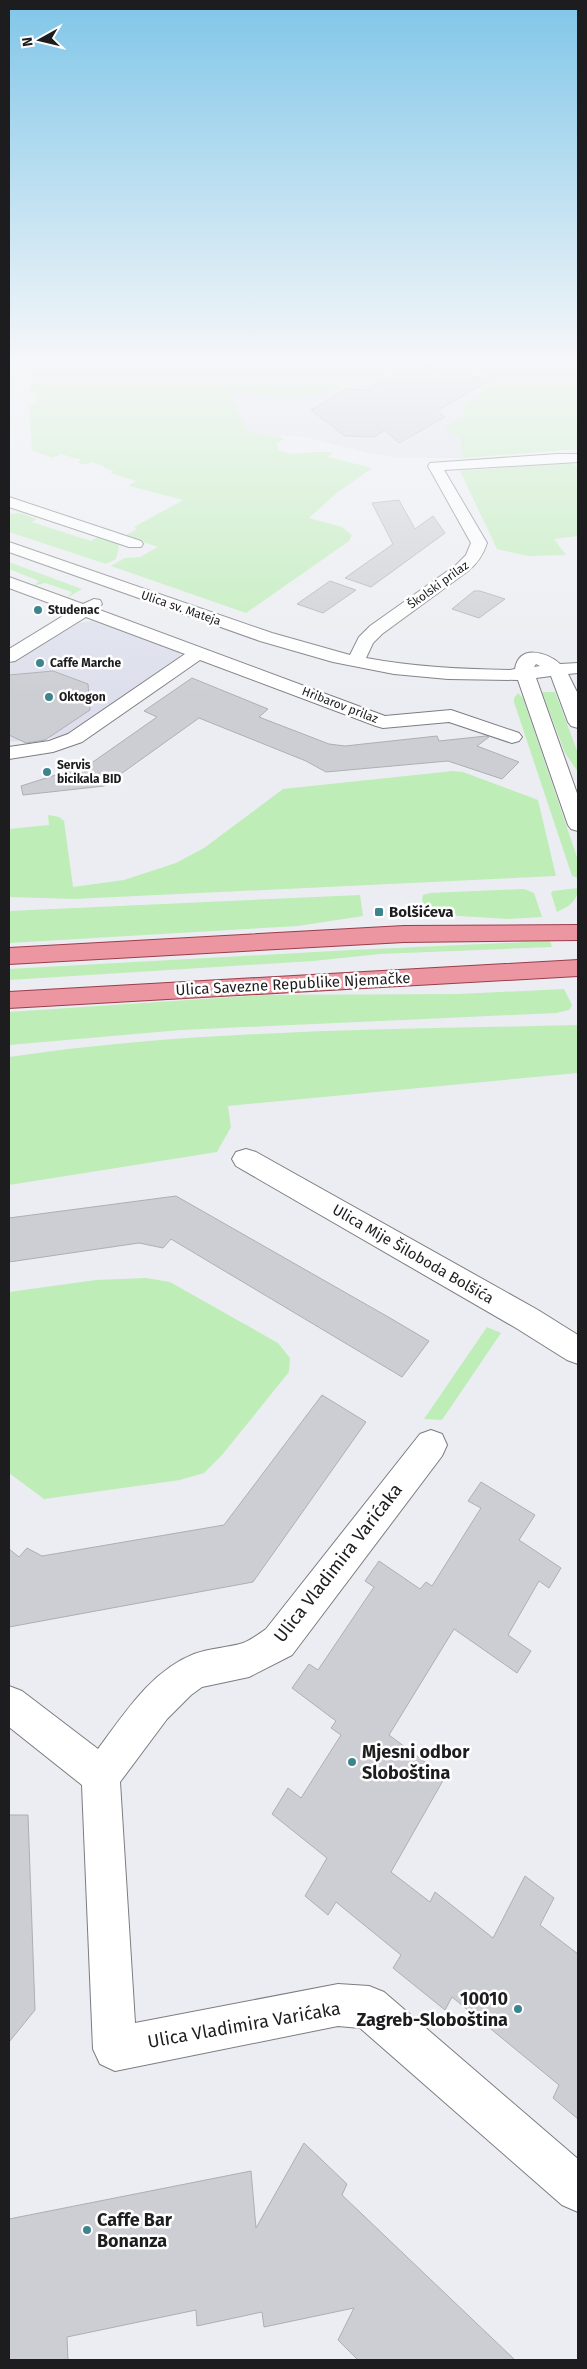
<svg xmlns="http://www.w3.org/2000/svg" width="587" height="2369" font-family="'Fira Sans',sans-serif">
<style>
.built{fill:#dde0ec}
.green{fill:#beedb8}
.building{fill:#cdced3;stroke:#aeafb3}
.lines{fill:none;stroke-linecap:round;stroke-linejoin:round}
.minor-casing{stroke:#7c7d81;stroke-width:2}
.major-casing{stroke:#9a3e4a;stroke-width:2}
.minor{fill:#fff;fill-rule:evenodd}
.major{fill:#eb96a0;fill-rule:evenodd}
.poi-dot{fill:#3e848e;stroke:#fff;stroke-width:2}
.labels{text-anchor:middle;dominant-baseline:central;stroke-width:5;stroke-linejoin:round;paint-order:stroke}
.far-street-label{font-size:12px;fill:#1d1d1f;stroke:#fff}
.far-poi-label{font-size:12px;font-weight:bold;fill:#1d1d1f;stroke:#fff;text-anchor:start}
.poi-label{font-size:15px;font-weight:bold;fill:#1d1d1f;stroke:#fff;text-anchor:start}
.street-label{font-size:15px;fill:#1d1d1f;stroke:#fff}
.near-street-label{font-size:18px;fill:#1d1d1f;stroke:#fff}
.near-poi-label{font-size:18px;font-weight:bold;fill:#1d1d1f;stroke:#fff;text-anchor:start}
</style>
<rect width="100%" height="100%" fill="#ecedf2"/>
<!-- built -->
<path class="built" d="M432 362 470 366 480 370 489 379V383L468 402 463 416 445 429 460 437 463 458H400L367 453 306 437 252 435 247 432 229 393H251L271 398 316 396 379 377 403 365Z
M96 620 178 650 181 656 178 660 70 733 57 737 9 742V665L79 623Z"/>
<!-- green -->
<path class="green" d="M30 362H432L403 365 379 377 316 396 271 398 251 393 230 394 248 433 281 437 284 439 277 443 278 450C296 459 314 448 333 453L328 457 372 468 338 492 309 518 342 527 352 535 349 541 246 613 111 566 125 558 140 557 158 547 125 536 137 529 134 527 183 500 129 486 136 481 110 473 114 471 103 467 104 466 91 462 85 465 78 462 81 460 61 454 53 458 32 450 29 405 37 404 35 391 28 392 32 384Z
M444 362H578V449L463 458 460 438 444 429 463 416 464 406 489 384V379L476 368Z
M569 463 578 466V536L554 539 566 555 528 556 497 549 460 471Z
M20 513 37 519 32 522 91 541 99 536 118 543 119 547 116 559 106 564 9 532V514Z
M9 562 82 589 67 598 72 592 45 583 33 586 39 581 9 569Z
M542 692H555L578 753V772L565 753Z
M518 693 523 698 578 860V878L572 876 514 702V698Z
M453 771 463 772 538 800 556 876 74 899 9 897V829L49 825 48 815 59 817 64 821 73 887 124 880 176 863 204 848 283 789Z
M578 888C578 901 568 907 557 912L551 893 553 891Z
M524 889 534 893 542 917 508 919 427 914 422 899 423 895 430 893Z
M360 895 363 916 298 926 9 943V911Z
M550 941 552 947 380 954 313 961 9 980V969L351 950Z
M564 989 572 1005 569 1010 556 1013 181 1030 9 1045V1012L263 995 458 994Z
M578 1025V1073L228 1106 231 1127 217 1152 9 1185V1057C197 1029 388 1030 578 1025Z
M146 1278 170 1282 278 1343 290 1358 289 1372 222 1455 204 1473 180 1480 44 1499 9 1473V1292L96 1280Z
M487 1327 501 1333 442 1420 424 1419Z"/>
<!-- building -->
<path class="building" d="M425 366 490 380 437 411 445 417 399 443 385 430 374 437 345 436 311 410 346 389 367 390 400 371 411 374Z
M399 500 415 529 433 516 445 533 371 587 345 578 393 544 372 503Z
M330 581 356 590 323 613 297 604Z
M474 591H480L505 599 479 618 452 609Z
M53 671 88 684 90 710 45 740 26 743 9 735V675Z
M192 678 268 709 259 717 329 744 345 746 437 736 439 741 486 736 489 737 477 746 519 762 502 779 448 761 326 772 306 761 199 718 104 786 23 795 21 786 90 764 157 717 144 711Z
M176 1196 390 1318 429 1341 402 1377 171 1239 163 1248 139 1243 9 1262V1218Z
M322 1395 366 1422 253 1582 9 1627V1549L19 1557 27 1548 42 1556 224 1525Z
M481 1482 535 1515 519 1540 561 1568 549 1588 539 1581 508 1635 531 1651 517 1673 454 1629 389 1735 445 1777 391 1872 430 1902 435 1892 493 1938 525 1876 554 1898 540 1925 578 1954V2119L553 2098 559 2085 452 1997 445 2010 393 1968 401 1955 336 1902 328 1915 305 1896 327 1858 272 1814 288 1788 301 1798 341 1735 331 1728 336 1721 292 1688 309 1664 318 1670 374 1587 365 1581 379 1561 420 1589 426 1582 432 1586 481 1508 468 1501Z
M9 1815H28L35 2010 9 2042Z
M304 2143 347 2184 342 2195 515 2360H358L338 2340 354 2308 264 2327 262 2312 197 2326 196 2310 67 2337 68 2360H9V2219L251 2171 256 2228Z"/>
<g class="lines">
<!-- minor casing -->
<g class="minor-casing">
<path id="minor" d="M558 454H578V462L444 470 487 543C483 555 477 564 468 571L382 634 373 643 366 658C414 667 461 669 510 670L515 669C519 644 547 652 560 664L578 663V673L568 674 578 694V728L571 726 568 722 551 676 536 678 578 796V831L571 829 568 825 518 680 448 679 394 674 333 662 260 641 9 552V542L272 633 350 655 359 637 370 626 456 565 466 555 471 543 428 466 430 463ZM536 664 540 666 534 667Z
M9 497 141 541 143 544 141 547H129L9 507Z
M9 577 83 604 94 599 100 600 102 604 97 609 385 716 451 710 519 733 522 737 519 741 512 743 449 722 383 728 376 726 200 660 82 742 53 752 9 759V747L49 741 68 734 185 654 86 617 15 661 9 662V649L71 611 9 588Z
M246 1149 256 1152 538 1310 578 1335V1364L567 1360 516 1328 236 1166 232 1159 236 1152Z
M431 1430 442 1434 447 1445 442 1456 292 1655 249 1677 202 1687 191 1695 167 1719 120 1782 135 2023 338 1984 369 1986 384 1992 578 2159V2212L562 2205 360 2028 338 2026 115 2071 100 2064 93 2049 82 1785 9 1727V1686L22 1691 98 1749C125 1713 151 1671 194 1654 210 1648 227 1648 243 1643 251 1640 259 1634 266 1629L420 1434Z"/>
</g>
<!-- major casing -->
<g class="major-casing">
<path id="major" d="M578 925V940L404 942 9 964V948L404 926Z
M578 960V976L9 1008V992Z"/>
</g>
<!-- minor -->
<use href="#minor" class="minor"/>
<!-- major -->
<use href="#major" class="major"/>
</g>
<!-- sky -->
<linearGradient id="sky" x2="0" y2="1"><stop stop-color="#80c6e8"/><stop offset="0.52" stop-color="#f6f7f9"/><stop offset="1" stop-color="#f6f7f9" stop-opacity="0"/></linearGradient>
<rect width="587" height="694" fill="url(#sky)"/>
<!-- markers -->
<g class="poi-dot">
<circle cx="38" cy="610" r="5"/>
<circle cx="40" cy="663" r="5"/>
<circle cx="49" cy="697" r="5"/>
<circle cx="47" cy="772" r="5"/>
<rect x="374" y="907" width="10" height="10" rx="2.5"/>
<circle cx="352" cy="1762" r="5"/>
<circle cx="518" cy="2009" r="5"/>
<circle cx="87" cy="2230" r="5"/>
</g>
<g class="labels">
<!-- far-street labels -->
<g class="far-street-label">
<text transform="translate(438 585) rotate(-36)">Školski prilaz</text>
<text transform="translate(181 608) rotate(19)">Ulica sv. Mateja</text>
<text transform="translate(340 705) rotate(21)">Hribarov prilaz</text>
</g>
<!-- far-poi labels -->
<g class="far-poi-label">
<text x="48" y="610">Studenac</text>
<text x="50" y="663">Caffe Marche</text>
<text x="59" y="697">Oktogon</text>
<text x="57" y="765">Servis<tspan x="57" dy="14">bicikala BID</tspan></text>
</g>
<!-- poi labels -->
<g class="poi-label">
<text x="389" y="912">Bolšićeva</text>
</g>
<!-- street labels -->
<g class="street-label">
<text transform="translate(293 984) rotate(-3)">Ulica Savezne Republike Njemačke</text>
<text transform="translate(413 1254) rotate(30)">Ulica Mije Šiloboda Bolšića</text>
</g>
<!-- near-street labels -->
<g class="near-street-label">
<text transform="translate(338 1563) rotate(-52)">Ulica Vladimira Varićaka</text>
<text transform="translate(244 2025) rotate(-10)">Ulica Vladimira Varićaka</text>
</g>
<!-- near-poi labels -->
<g class="near-poi-label">
<text x="362" y="1752">Mjesni odbor<tspan x="362" dy="21">Sloboština</tspan></text>
<text x="508" y="1999" text-anchor="end">10010<tspan x="508" dy="21">Zagreb-Sloboština</tspan></text>
<text x="97" y="2220">Caffe Bar<tspan x="97" dy="21">Bonanza</tspan></text>
</g>
</g>
<!-- border -->
<rect width="587" height="2369" fill="none" stroke="#1d1d1f" stroke-width="20"/>
<!-- north arrow -->
<g transform="translate(40 40) rotate(262)" stroke="#ffffff" stroke-width="4" paint-order="stroke">
<path d="M0-4L9 19L0 12L-9 19Z" fill="#1d1d1f"/>
<text y="-8" font-size="14" font-weight="bold" text-anchor="middle" fill="#1d1d1f">N</text>
</g>
</svg>
